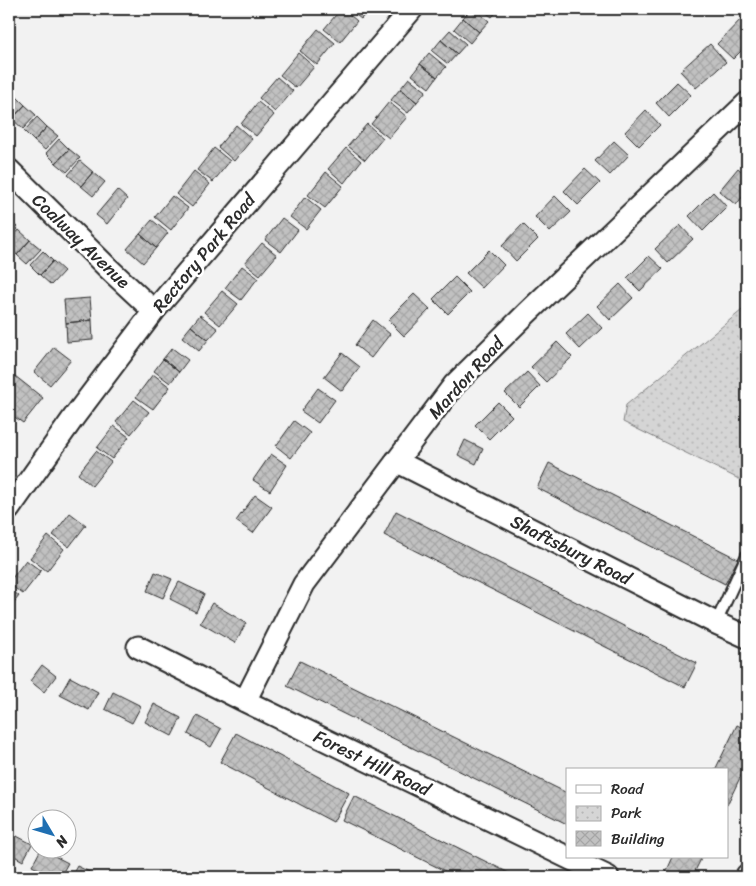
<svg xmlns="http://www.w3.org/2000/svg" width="756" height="886" font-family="Sriracha,sans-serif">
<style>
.park{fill:url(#park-dots);stroke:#808080}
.building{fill:url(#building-cross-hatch);stroke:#2b2b2b}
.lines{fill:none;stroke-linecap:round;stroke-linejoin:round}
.lane-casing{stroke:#2b2b2b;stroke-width:14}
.street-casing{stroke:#2b2b2b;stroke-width:25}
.lane{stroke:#fff;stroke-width:10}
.street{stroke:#fff;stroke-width:21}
.labels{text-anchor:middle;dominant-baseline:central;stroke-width:5;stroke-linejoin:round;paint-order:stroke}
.street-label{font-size:18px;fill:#2b2b2b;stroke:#fff}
</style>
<defs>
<pattern id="park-dots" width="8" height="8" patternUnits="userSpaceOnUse" patternTransform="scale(1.25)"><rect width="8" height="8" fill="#d5d5d5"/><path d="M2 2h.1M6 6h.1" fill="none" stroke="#b7b7b7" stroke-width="1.8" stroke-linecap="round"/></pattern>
<pattern id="building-cross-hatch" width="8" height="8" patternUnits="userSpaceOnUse" patternTransform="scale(1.25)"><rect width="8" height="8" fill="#c1c1c1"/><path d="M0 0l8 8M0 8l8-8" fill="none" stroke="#a6a6a6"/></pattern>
</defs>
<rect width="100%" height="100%" fill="#f2f2f2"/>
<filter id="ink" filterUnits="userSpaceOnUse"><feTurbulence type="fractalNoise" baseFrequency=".02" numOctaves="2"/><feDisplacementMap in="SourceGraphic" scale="10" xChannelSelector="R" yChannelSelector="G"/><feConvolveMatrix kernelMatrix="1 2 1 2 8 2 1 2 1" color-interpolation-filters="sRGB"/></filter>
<g filter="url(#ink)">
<!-- park -->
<path class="park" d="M747 306V483L623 422 626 405Z"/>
<!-- building -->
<path class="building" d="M341 9H343L357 21 340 42 324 29Z
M348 9H369L361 19Z
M471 9H474L489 21 479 32 463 18Z
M481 9H499L492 17Z
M745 15 747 17V45L733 59 717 44Z
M463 18 479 32 470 43 454 29Z
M318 29 335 43 317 65 300 51Z
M450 30 466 44 457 54 441 40Z
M441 40 457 54 448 64 432 51Z
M710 44 726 62 696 88 680 71Z
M298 53 314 67 296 88 280 75Z
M429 53 446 67 437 77 420 64Z
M420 64 437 77 429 88 412 75Z
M277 77 293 91 275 112 259 98Z
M409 78 426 91 417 102 400 89Z
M677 82 691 95 669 117 656 103Z
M400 89 417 102 408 113 391 100Z
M15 95 25 105 12 119 9 115V102Z
M258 102 274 115 256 136 241 124Z
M389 102 407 117 389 138 371 124Z
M25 105 36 115 23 129 12 119Z
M646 110 660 125 639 146 625 132Z
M37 117 47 127 34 141 24 131Z
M367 124 383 138 365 160 348 146Z
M236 125 252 139 234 161 218 147Z
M47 127 58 136 45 150 34 141Z
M59 139 69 149 56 163 46 153Z
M614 141 629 155 610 175 595 161Z
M214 148 230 161 213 182 197 170Z
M346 148 361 161 344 183 328 169Z
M69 149 80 158 67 172 56 163Z
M80 161 93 172 81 186 68 175Z
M738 168 747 176V191L736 205 719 191Z
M585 169 600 183 578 205 564 191Z
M194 171 210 184 192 207 176 194Z
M93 172 105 182 93 196 81 186Z
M326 172 343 186 325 208 308 195Z
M117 190 127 199 107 224 96 215Z
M713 192 727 207 703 231 689 216Z
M172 196 188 208 171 230 155 217Z
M555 196 571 212 550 232 535 217Z
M305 197 321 210 306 229 290 217Z
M282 218 298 230 281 252 265 240Z
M9 219 18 228 9 238Z
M152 220 168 233 156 248 140 234Z
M523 224 538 239 516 261 502 246Z
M680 225 693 239 668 263 655 249Z
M19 230 30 240 17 255 9 247V242Z
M140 234 156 248 143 263 127 249Z
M30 240 41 249 27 264 17 255Z
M262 243 277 255 260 275 245 263Z
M489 250 504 265 482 288 466 273Z
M43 251 53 261 40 275 30 265Z
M649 256 663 269 640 291 627 278Z
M53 261 64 271 51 285 40 275Z
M242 266 258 278 241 300 225 288Z
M455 277 470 292 448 314 433 299Z
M620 284 633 298 610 320 597 306Z
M222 291 238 304 220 325 204 312Z
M414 294 430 309 404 336 388 320Z
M90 298 92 320 66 323 64 300Z
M588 313 602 328 580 349 566 334Z
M200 315 218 329 208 340 191 326Z
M92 320 93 340 67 342 66 323Z
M373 320 390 334 371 358 355 345Z
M191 326 208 340 199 351 182 337Z
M557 342 572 357 546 382 531 367Z
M54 347 71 360 50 385 34 372Z
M172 348 188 360 179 372 163 359Z
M342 353 360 367 342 391 324 377Z
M163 359 179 372 170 383 154 371Z
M527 372 540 386 519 407 505 393Z
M153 374 170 387 153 409 136 397Z
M15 376 43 398 23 423 9 413V385Z
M318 388 335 400 318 423 301 411Z
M134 400 149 412 131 434 116 422Z
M498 402 512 416 489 439 475 425Z
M294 421 310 433 291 458 276 446Z
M114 426 129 437 112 459 97 448Z
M465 440 483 449 476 464 458 455Z
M96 451 111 462 92 486 78 474Z
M271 454 287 465 270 491 253 480Z
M549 463 738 559 725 584 537 488Z
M255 495 272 507 253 533 236 521Z
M396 511 697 663 685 687 384 535Z
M70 513 86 525 69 547 53 535Z
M48 536 64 549 47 571 30 558Z
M26 560 41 571 23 594 9 584V582Z
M155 572 172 579 163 598 147 591Z
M179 582 204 594 196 612 170 599Z
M9 588 19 596 9 609Z
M212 603 246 623 235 643 200 623Z
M300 661 567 793V824L287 686Z
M42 665 56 676 44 692 30 681Z
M70 677 98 692 89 710 60 695Z
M113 692 141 706 132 723 105 709Z
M747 698V717L740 714Z
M154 704 181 718 172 736 145 722Z
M197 716 221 729 211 747 188 734Z
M737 725 747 730V763L727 805V770H715Z
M236 733 349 793 333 822 220 762Z
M354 796 517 877H457L342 820Z
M9 832 32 844 23 861 9 853Z
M41 849 68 863 60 877H54L32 866Z
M673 857H702L692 877H664Z
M77 866 100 877H71Z"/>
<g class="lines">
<!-- lane casing -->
<g class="lane-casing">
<path id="lane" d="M716 623 747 555"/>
</g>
<!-- street casing -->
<g class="street-casing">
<path id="street" d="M9 170 108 268 154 311
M396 461 716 623 747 637
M9 509 74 417 154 311 412 9
M138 647 245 701 608 877
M245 701 304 584 454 385 527 313 747 103
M746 877 747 875"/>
</g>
<!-- lane -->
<use href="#lane" class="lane"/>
<!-- street -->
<use href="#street" class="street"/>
</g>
</g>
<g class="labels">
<!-- street labels -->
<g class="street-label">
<text transform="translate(81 241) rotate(44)">Coalway Avenue</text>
<text transform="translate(204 253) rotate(-50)">Rectory Park Road</text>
<text transform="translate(466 378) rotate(-48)">Mardon Road</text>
<text transform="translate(571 550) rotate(27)">Shaftsbury Road</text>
<text transform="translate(372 763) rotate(26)">Forest Hill Road</text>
</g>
</g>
<!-- margin -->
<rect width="756" height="886" fill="none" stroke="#fff" stroke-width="30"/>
<rect x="15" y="15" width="726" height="856" fill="none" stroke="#2b2b2b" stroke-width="2" filter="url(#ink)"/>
<!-- legend -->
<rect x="566" y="768" width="162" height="90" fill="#ffffff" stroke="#aaaaaa"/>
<rect x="576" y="785" width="25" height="8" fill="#ffffff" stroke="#aaaaaa"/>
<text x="611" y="794" font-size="15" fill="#2b2b2b">Road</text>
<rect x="576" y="806" width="25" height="15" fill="url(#park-dots)" stroke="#aaaaaa"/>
<text x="611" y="818" font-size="15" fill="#2b2b2b">Park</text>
<rect x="576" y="831" width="25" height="15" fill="url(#building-cross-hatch)" stroke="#aaaaaa"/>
<text x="611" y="844" font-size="15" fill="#2b2b2b">Building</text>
<!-- north arrow -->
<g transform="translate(52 834) rotate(128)"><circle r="24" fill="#ffffff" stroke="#aaaaaa"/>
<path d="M0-4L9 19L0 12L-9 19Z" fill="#1f6fb2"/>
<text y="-8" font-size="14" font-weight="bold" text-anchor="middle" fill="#2b2b2b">N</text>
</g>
</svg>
